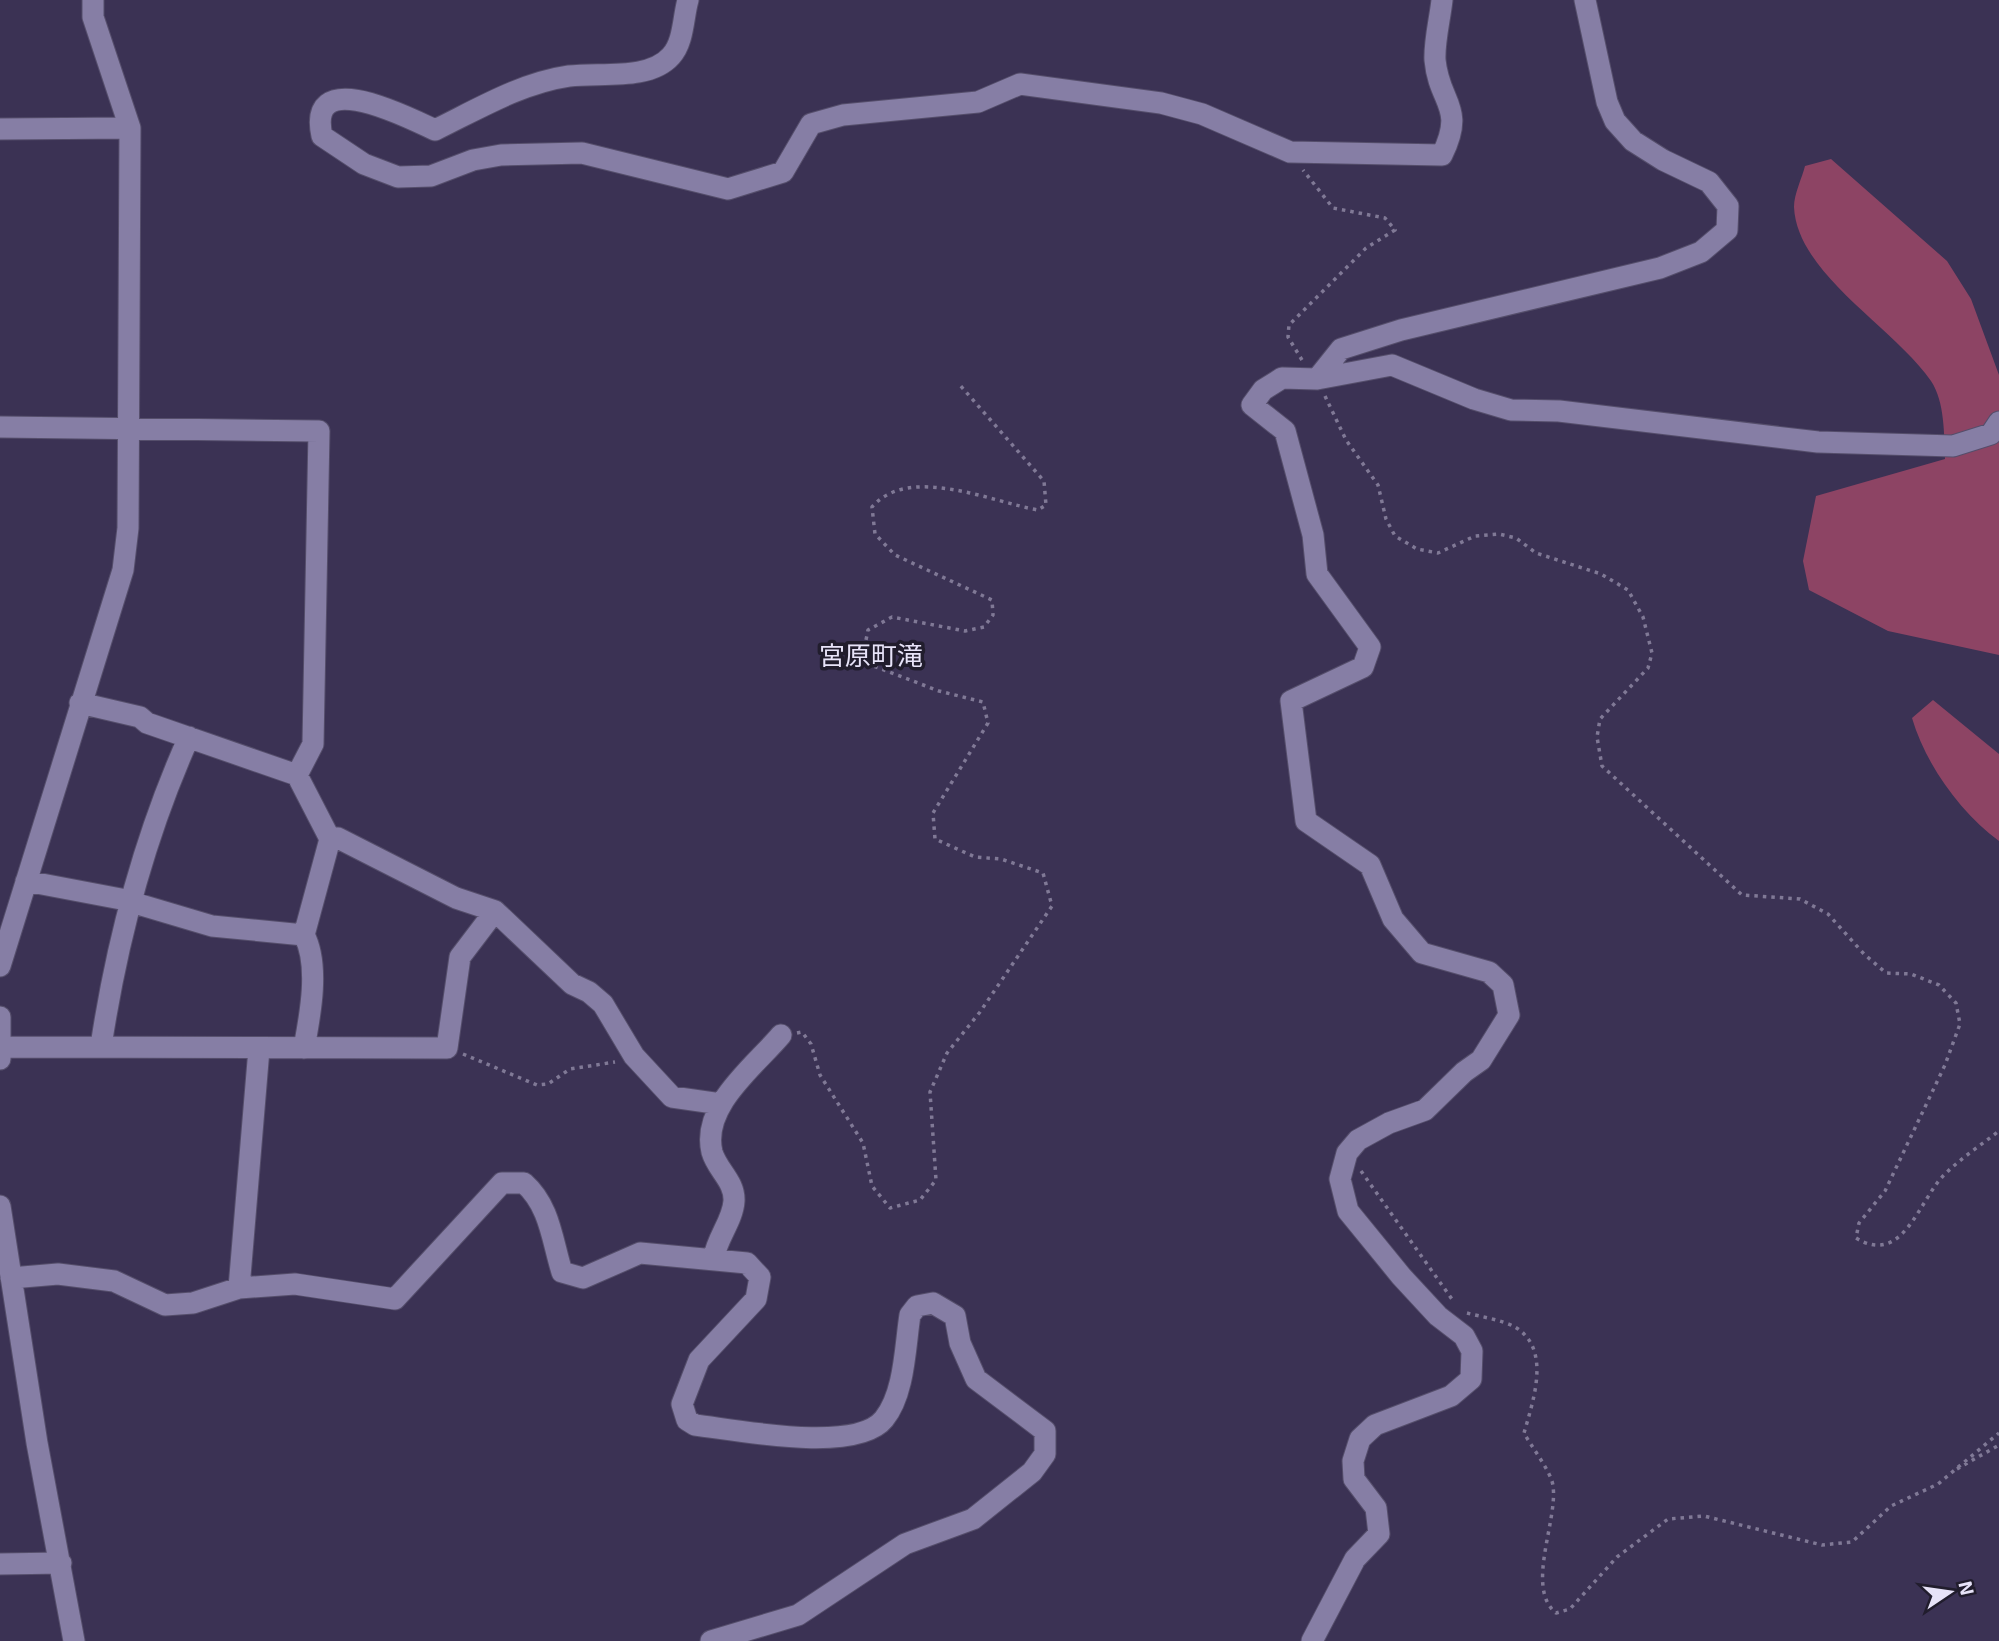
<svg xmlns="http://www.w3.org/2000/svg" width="1999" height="1641" font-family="'Exo 2','Noto Sans JP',sans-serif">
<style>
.green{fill:#8d4464}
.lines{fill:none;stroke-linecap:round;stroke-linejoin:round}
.minor-casing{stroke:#554e6b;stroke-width:23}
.path{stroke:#807996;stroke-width:3.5;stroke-dasharray:3.5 5;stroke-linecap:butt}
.minor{stroke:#867ea5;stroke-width:21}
.labels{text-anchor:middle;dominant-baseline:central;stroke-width:7;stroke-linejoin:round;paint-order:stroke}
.quarter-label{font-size:26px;fill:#e7e3f8;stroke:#211d2d}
</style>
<rect width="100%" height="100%" fill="#3b3254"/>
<!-- green -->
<path class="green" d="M1831 159 1947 261 1971 299 1999 375V655L1888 631 1809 590 1803 561 1816 496 1945 459C1944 435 1945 402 1931 381 1894 327 1797 274 1794 207 1794 194 1802 178 1805 166Z
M1933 700 1999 754V841C1960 812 1926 765 1912 718Z"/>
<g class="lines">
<!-- minor casing -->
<g class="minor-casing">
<path id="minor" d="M688 0C683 17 684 42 671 56 649 81 600 72 569 76 521 83 478 109 435 130 409 118 306 64 322 136L364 164 398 177 431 176 473 160 501 155 582 153 728 189 783 172 811 124 843 115 978 102 1020 84 1161 103 1202 114 1290 152 1442 155C1466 106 1439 104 1435 60 1434 42 1440 19 1442 0
M0 129 130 128
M1317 379 1341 349 1401 330 1660 268 1701 252 1727 230 1728 206 1709 182 1663 160 1633 141 1615 121 1607 102 1585 0
M0 427 319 431 313 744 297 775
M80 703 140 717 147 723 297 775 330 839 304 935
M330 839 338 838 456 898 495 911 572 984 589 992 603 1004 634 1056 672 1097 721 1104
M26 881 121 899 212 926 304 935C320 965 310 1016 304 1048
M0 966 123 570 128 528 130 128 93 17V0
M0 1017V1059
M101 1046C117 940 145 835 189 737
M0 1047 447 1048 460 957 495 911
M0 1206 37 1443 74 1641
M714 1257C717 1238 733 1220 734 1201 735 1181 717 1170 712 1152 701 1106 755 1066 781 1035
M11 1278 58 1274 114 1281 165 1305 193 1303 239 1288 295 1284 395 1299 502 1183H524C550 1206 552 1240 562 1272L583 1278 640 1253 747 1263 760 1277 756 1299 699 1360 682 1404 687 1420 695 1425C737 1430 856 1454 884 1419 905 1393 905 1346 910 1315L917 1306 933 1303 955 1316 960 1343 976 1379 1045 1431V1454L1032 1472 973 1519 905 1544 798 1615 711 1641
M239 1288 259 1049
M0 1564 61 1563
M1312 1641 1355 1559 1379 1534 1376 1508 1354 1479 1353 1461 1360 1439 1375 1425 1451 1396 1471 1379 1472 1351 1464 1336 1438 1316 1401 1276 1348 1211 1340 1179 1347 1153 1358 1140 1389 1123 1425 1110 1464 1072 1481 1060 1509 1015 1503 985 1489 972 1422 953 1393 919 1370 865 1306 821 1291 701 1363 667 1370 647 1317 574 1313 535 1285 431 1252 405 1263 390 1282 378 1317 379 1392 365 1474 399 1511 410 1559 411 1818 442 1953 446 1991 434 1999 422"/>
</g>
<!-- path -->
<path class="path" d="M1302 360 1288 337 1289 325 1366 248 1395 230 1385 218 1333 208 1303 170
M1325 396 1346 440 1378 485 1386 519 1395 536 1417 549 1438 553 1475 536 1499 534 1516 538 1536 553 1601 574 1628 590 1643 617 1652 653 1648 668 1600 719 1597 737 1602 766 1742 895 1800 899 1828 914 1864 954 1886 973 1911 974 1939 985 1956 1003 1960 1024 1945 1065 1885 1191 1859 1223 1856 1238C1903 1267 1919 1200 1944 1175 1961 1158 1981 1145 1999 1131
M797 1033 802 1032 811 1044 820 1075 863 1143 872 1186 890 1208 920 1200 936 1180 930 1092 947 1053 980 1012 1052 906 1043 873 1001 859 975 857 935 839 933 813 988 723 983 702 939 691 871 665 864 650 868 630 892 617 965 631 984 627 993 615 992 600 895 555 875 534 872 507C909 464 992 502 1038 510L1046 505 1044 481 959 384
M463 1054 537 1085 548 1084 570 1069 615 1062
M1361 1171 1454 1302
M1467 1313C1482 1317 1502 1320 1515 1327 1552 1349 1533 1401 1524 1433 1531 1446 1552 1473 1553 1486 1558 1521 1525 1588 1556 1613L1570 1609 1617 1557 1668 1519 1704 1516 1822 1545 1852 1542 1891 1506 1938 1484 1999 1433
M1957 1469 1999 1445"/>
<!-- minor -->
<use href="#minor" class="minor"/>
</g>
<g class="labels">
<!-- quarter labels -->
<g class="quarter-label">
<text x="871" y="654">宮原町滝</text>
</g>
</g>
<!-- north arrow -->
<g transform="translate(1950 1592) rotate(77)" stroke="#211d2d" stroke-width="5" paint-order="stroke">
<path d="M0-5L12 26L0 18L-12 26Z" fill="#e7e3f8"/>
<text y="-10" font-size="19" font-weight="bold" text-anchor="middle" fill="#e7e3f8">N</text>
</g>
</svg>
